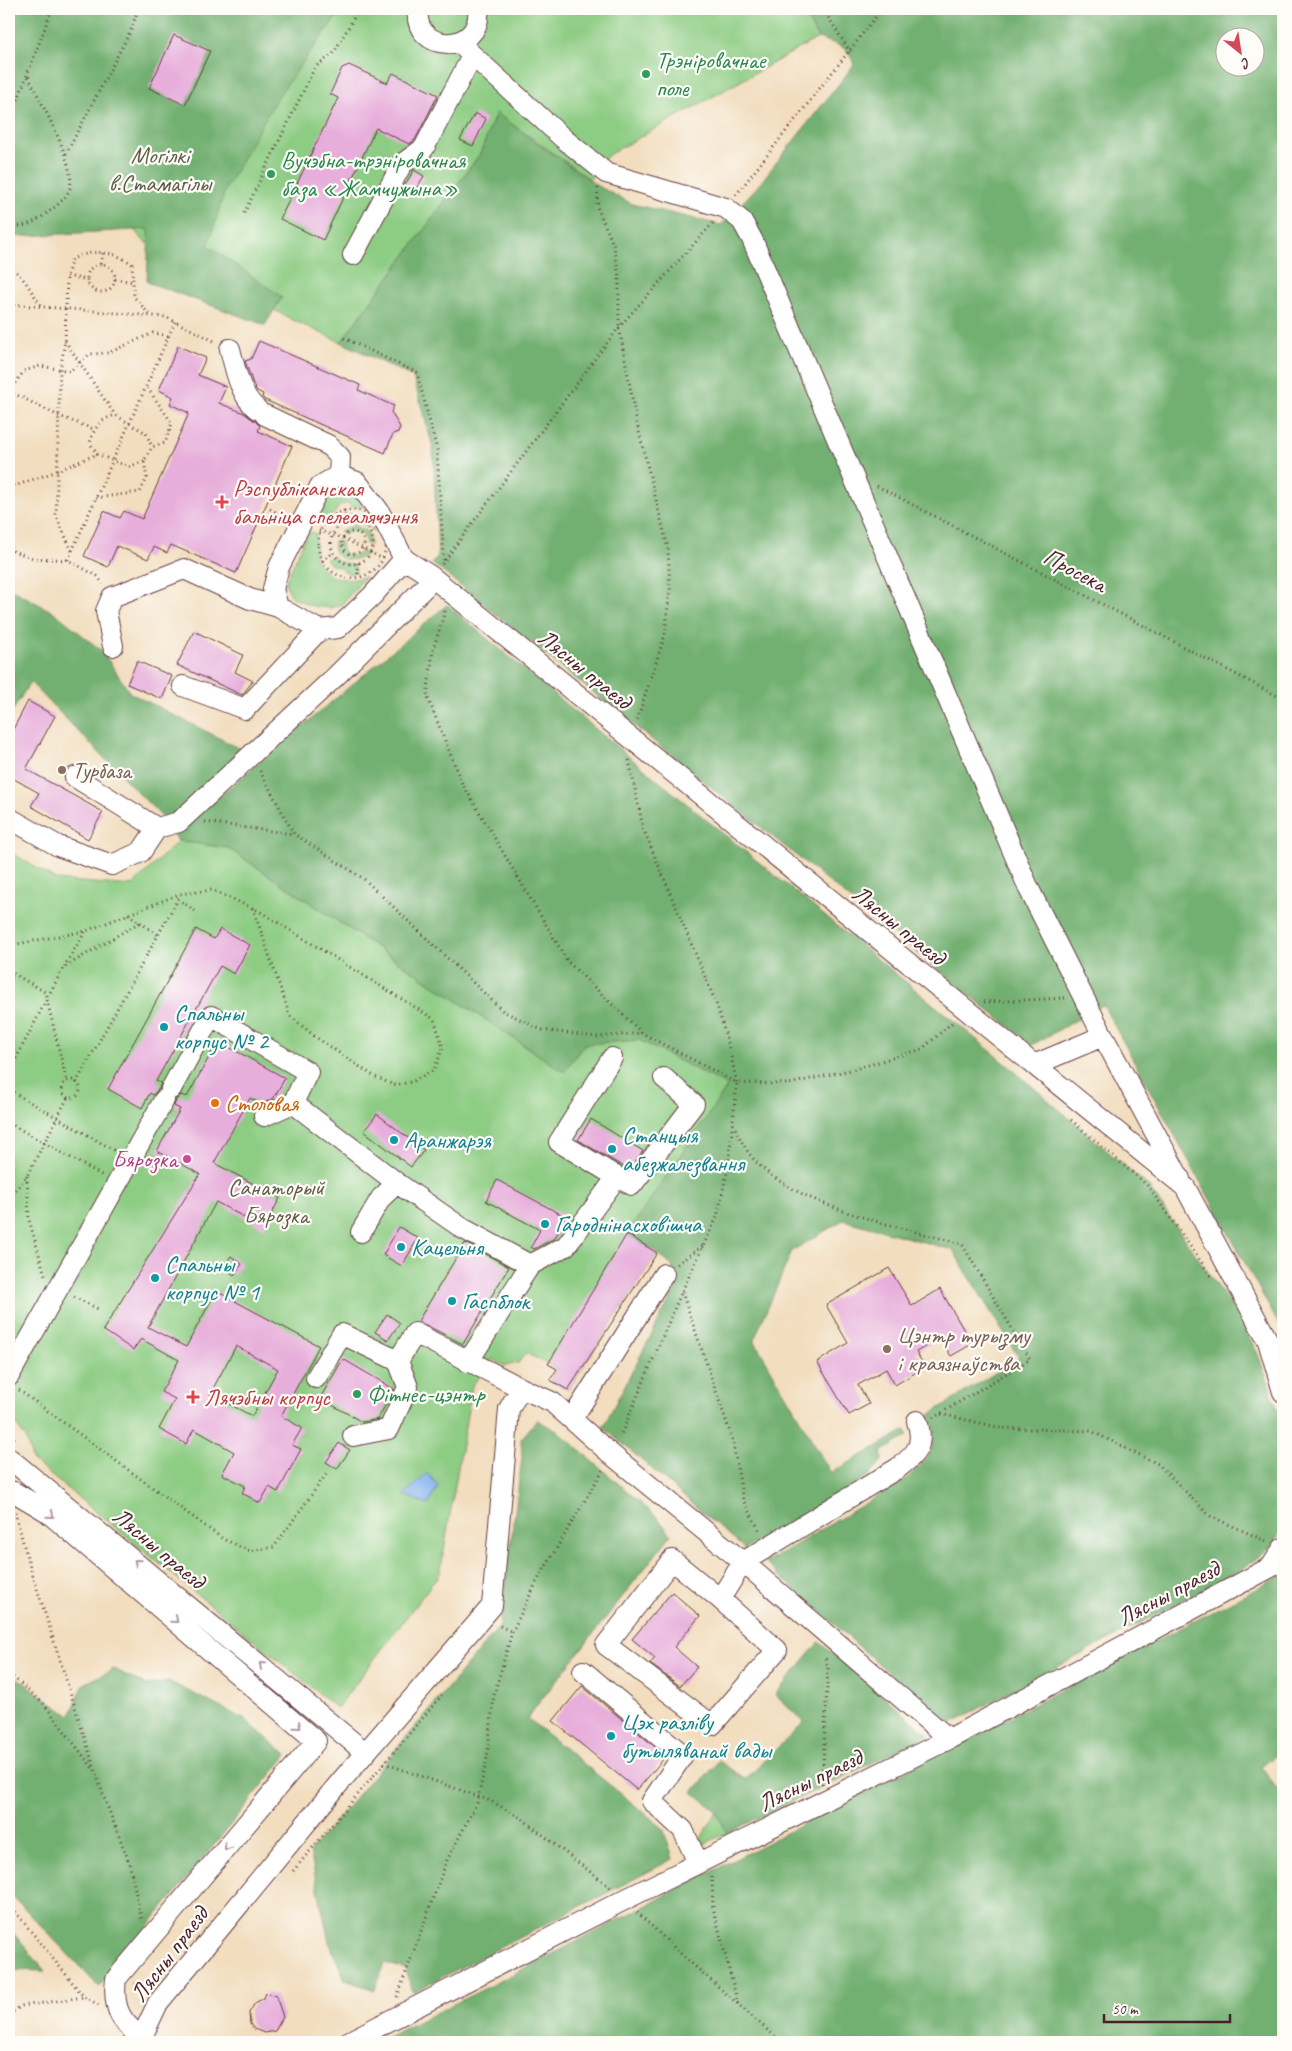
<svg xmlns="http://www.w3.org/2000/svg" width="1292" height="2051" font-family="Caveat,sans-serif">
<style>
.green{fill:#8dcc83;stroke:#6c7657}
.forest{fill:#72b071;stroke:#5e684e;fill-rule:evenodd}
.water{fill:#84b3ef;stroke:#67698d}
.building{fill:#e7aedb;fill-rule:evenodd}
.lines{fill:none;stroke-linecap:round;stroke-linejoin:round}
.minor-casing{stroke:#633c41;stroke-width:22}
.path{stroke:#633c41;stroke-width:3;stroke-dasharray:1 4;stroke-linecap:butt}
.minor{stroke:#fff;stroke-width:20}
.oneway{stroke:#ae9aa0}
.leisure-dot{fill:#2e9e5b;stroke:#fdfcf7;stroke-width:2}
.health-dot{fill:#e0444e;stroke:#fdfcf7;stroke-width:2}
.education-dot{fill:#8d6e63;stroke:#fdfcf7;stroke-width:2}
.culture-dot{fill:#0f9aa8;stroke:#fdfcf7;stroke-width:2}
.food-dot{fill:#e8710a;stroke:#fdfcf7;stroke-width:2}
.hotel-dot{fill:#d1479c;stroke:#fdfcf7;stroke-width:2}
.labels{text-anchor:middle;dominant-baseline:central;stroke-width:4.5;stroke-linejoin:round;paint-order:stroke}
.leisure-label{font-size:24px;fill:#27864d;stroke:#fdfcf7;text-anchor:start}
.park-label{font-size:24px;fill:#615c4a;stroke:#fdfcf7}
.health-label{font-size:24px;fill:#be3a42;stroke:#fdfcf7;text-anchor:start}
.street-label{font-size:24px;fill:#4a1f2b;stroke:#fdfcf7}
.education-label{font-size:24px;fill:#785e54;stroke:#fdfcf7;text-anchor:start}
.culture-label{font-size:24px;fill:#0d838f;stroke:#fdfcf7;text-anchor:start}
.food-label{font-size:24px;fill:#c56008;stroke:#fdfcf7;text-anchor:start}
.hotel-label{font-size:24px;fill:#b23c85;stroke:#fdfcf7;text-anchor:end}
</style>
<rect width="100%" height="100%" fill="#fdfcf7"/>
<filter id="ink" filterUnits="userSpaceOnUse"><feTurbulence type="fractalNoise" baseFrequency=".02" numOctaves="2"/><feDisplacementMap in="SourceGraphic" scale="10" xChannelSelector="R" yChannelSelector="G"/><feConvolveMatrix kernelMatrix="1 2 1 2 8 2 1 2 1" color-interpolation-filters="sRGB"/></filter>
<filter id="wash" filterUnits="userSpaceOnUse"><feTurbulence type="fractalNoise" baseFrequency=".0096" numOctaves="4" result="noise"/><feDisplacementMap in="SourceGraphic" scale="20" xChannelSelector="R" yChannelSelector="G"/><feGaussianBlur stdDeviation="1.12" result="paint"/><feColorMatrix in="noise" values="0 0 0 0 0 0 0 0 0 0 0 0 0 0 0 0 0 1.4 0 .05"/><feComposite in="paint" operator="in"/></filter>
<g filter="url(#wash)">
<rect width="100%" height="100%" fill="#f2ddbe"/>
<!-- green -->
<path class="green" d="M151 9H801L818 38 608 155 590 179 496 113 480 154 341 342 297 322 145 242 109 203Z
M341 490C355 490 358 496 364 507H352L347 503 338 507 335 513 319 525 313 520C321 505 324 493 341 490Z
M349 514 370 517 379 528 373 531 368 525 350 520Z
M355 525 368 533 370 545 366 544 365 538 359 532 351 531 344 535 339 532Z
M308 531 316 534 315 541 316 553 314 555C318 564 324 568 330 576L350 580 365 577 342 604 329 608 308 605 292 597 285 583Z
M334 541 341 542C341 552 345 556 355 556L362 552 367 554C355 564 329 561 334 541Z
M333 556 338 561 355 566 356 572 349 574 337 566 331 565 326 559Z
M178 841 228 848 564 1072 584 1044 639 1040 728 1086 627 1234 657 1253 568 1390 550 1380 557 1369 526 1353 518 1363 505 1366 492 1359 472 1386 440 1573 337 1708 32 1460 26 1438 9 1415V851L56 880 132 886Z
M717 1812 727 1833 695 1848Z"/>
<!-- forest -->
<path class="forest" d="M9 9H342L276 99 225 190 208 246 282 297 265 325 147 282 149 229 9 237Z
M801 9H1283V1332L1103 1005 1032 1045 432 563 438 556 433 447 413 377 341 342 480 154 496 113 598 186 632 204 721 225 757 187 854 65C848 44 837 45 818 38ZM1224 38H1254V68H1224Z
M9 588 55 613 102 651 130 693 243 750 167 822 30 682 9 717Z
M447 605 628 756 998 1057 1148 1186 1237 1314 1258 1354 1283 1424V1525L1274 1544 1246 1567 948 1725 765 1563 903 1481C925 1464 943 1445 929 1415L1019 1358 953 1250 843 1220 792 1251 754 1340 831 1473 906 1430 908 1436 881 1452 883 1459 870 1475 745 1549 603 1427 676 1288 672 1266 657 1253 627 1234 728 1086 639 1040 584 1044 564 1072 228 848 178 841 174 834Z
M537 1420 559 1432 658 1518 671 1535 527 1718 663 1828 673 1859 413 1992 405 1969 385 1963 375 1990 345 1980 329 1942 310 1851 500 1626 522 1458 521 1439Z
M1283 1575V1750L1261 1767 1283 1797V2042H377L522 1970Z
M819 1642 929 1735 727 1833 717 1812 693 1792 719 1761 746 1779 804 1722 775 1695Z
M114 1669 146 1685 170 1682 244 1719 287 1755 99 1987 9 1892V1672L70 1716 84 1684Z
M9 1928 45 1971 9 1970Z"/>
<!-- water -->
<path class="water" d="M427 1473 438 1486 428 1505 404 1495Z"/>
<g id="blocks">
<!-- building -->
<path class="building" d="M174 35 210 51 185 105 149 88Z
M349 65 387 83 393 73 438 95 415 140 409 144 376 128 323 240 280 219 338 98 330 94 342 68Z
M475 113 486 119 473 146 460 140Z
M414 170 424 176 411 197 401 191Z
M259 341 360 385 358 390 394 406 391 412 400 427 398 432 393 434 385 453 265 400 262 397 263 394 257 391 253 384 245 361 251 359Z
M178 346 206 358 198 375 226 387 219 403 244 413 255 421 260 426 258 431 292 446 236 573 171 545 167 553 154 547 148 559 117 546 108 567 84 556 104 511 120 518 124 511 142 519 189 413 170 404 173 397 159 390Z
M194 631 243 655 235 672 253 681 242 695 177 665Z
M137 661 172 676 162 699 127 684Z
M28 701 55 716 26 769 103 812 88 839 31 806 39 793 9 776V737Z
M196 929 214 939 220 929 250 945 234 974 220 966 156 1081 161 1083 159 1089 153 1095 150 1093 142 1108 108 1089Z
M218 1041 285 1078 273 1099 261 1104 250 1098 214 1163 280 1198 264 1228 216 1202 148 1327 186 1347 216 1291 319 1346 281 1416 302 1428 292 1445 301 1449 278 1492 269 1487 260 1503 242 1493 245 1486 222 1474 234 1452 194 1429 186 1444 159 1429 175 1399 161 1392 179 1360 141 1339 133 1350 103 1330 200 1174 157 1151 180 1109 174 1106 176 1100 181 1095 187 1097ZM236 1346 278 1369 252 1416 210 1394Z
M377 1114 424 1150 411 1167 364 1131Z
M591 1119 643 1151 629 1170 578 1140Z
M497 1180 566 1217 555 1238 534 1249 531 1247 540 1230 486 1201Z
M399 1227 418 1238 402 1266 383 1255Z
M627 1234 657 1253 568 1390 550 1380 557 1369 548 1364Z
M465 1243 509 1267 463 1344 418 1321Z
M231 1256 242 1264 234 1275 223 1267Z
M889 1268 912 1306 940 1289 972 1344 951 1356 940 1338 916 1352 925 1367 895 1385 886 1369 858 1385 869 1404 849 1415 817 1362 848 1343 826 1305Z
M387 1314 400 1323 388 1340 375 1332Z
M343 1359 394 1389 378 1419 362 1422 320 1398Z
M339 1443 350 1450 337 1469 326 1462Z
M672 1592 700 1616 674 1647 697 1667 680 1686 650 1664 655 1658 632 1639Z
M582 1686 666 1756 637 1790 553 1721Z
M266 1993 276 1996 283 2017 275 2031 264 2033 254 2029 250 2024 249 2013 255 2003 264 1998Z"/>
</g>
</g>
<g filter="url(#ink)">
<use href="#blocks" fill-opacity="0" stroke="#633c41" stroke-width="1"/>
<g class="lines">
<!-- minor casing -->
<g class="minor-casing">
<path id="minor" d="M418 9C412 54 483 55 478 9
M458 42 564 139 606 173 726 208 742 221 752 239 1029 889 1103 1036 1180 1179
M353 255 402 164 424 148 472 56
M230 349C235 368 240 396 257 409
M265 415 328 445 340 457 339 475
M404 559 373 595 338 628 319 630 278 607 273 589 279 567 320 486 339 475 357 482 379 511 404 559 432 577 1185 1187 1268 1341 1283 1392
M113 646 106 611 112 597 184 569 250 599 278 607
M183 686 245 709 319 630
M75 777 157 828 179 822 336 676 425 587 432 577
M9 818 58 846 112 865 141 852 157 828
M1034 1065 1103 1036
M171 1089 211 1016 308 1072 293 1103 264 1116
M293 1103 397 1183 462 1228 530 1265
M617 1177 632 1185 694 1104 664 1078
M361 1232 381 1198 397 1183
M468 1362 530 1265 566 1246 617 1177 559 1142 612 1058
M9 1376 164 1100
M316 1378 342 1334 398 1361 415 1333 521 1388
M572 1419 664 1274
M353 1436 389 1429 408 1387 398 1361
M10 1459 366 1753
M9 1492H14L46 1511 316 1741 116 1979C112 2011 122 2022 145 2042
M720 1599 672 1560 606 1645 712 1725 777 1650 720 1599 743 1562 898 1468C916 1454 925 1446 917 1421
M583 1671 683 1755 652 1801 683 1830 698 1863
M141 2039 158 2003 341 1781 492 1606 509 1409 521 1388 552 1402 612 1455 743 1562 949 1739
M348 2042 624 1900 949 1739 1271 1567 1283 1548"/>
</g>
<!-- path -->
<path class="path" d="M823 9 850 52
M9 123 52 9
M66 154 131 30 138 9
M598 188 597 207 614 246 619 278V327L637 424 668 548 670 589 665 635 637 720
M736 195 882 9
M244 213 315 67 333 54 359 9
M9 225C22 229 36 222 47 213 55 207 67 198 70 188 76 162 39 100 27 74
M101 264 103 253
M87 278a14 14 0 1 1 28 0a14 14 0 1 1-28 0Z
M9 265 25 281 41 306
M67 276 87 280
M115 279 134 282
M9 304 166 317 216 342
M344 338 417 373 437 450 444 561
M65 341 115 415
M9 391 24 371 40 366 70 371 90 354 108 353 153 333 168 336
M9 391 59 416 93 429
M144 461 129 467 97 454 90 443C94 427 100 420 115 415L146 433 152 447
M877 486 1283 699
M9 488 57 471 97 454
M96 498 140 492 147 478 144 461 152 447 165 443 172 423 146 386
M270 509 286 517
M344 510 347 523
M318 544a34 34 0 1 1 68 0a34 34 0 1 1-68 0Z
M331 543a21 21 0 1 1 42 0a21 21 0 1 1-42 0Z
M319 531 343 538 381 558
M342 543a11 11 0 1 1 22 0a11 11 0 1 1-22 0Z
M9 541 13 551 33 558 68 560 97 576 103 584
M72 551 56 516 60 371 65 341 67 276 72 259C94 249 112 250 132 264L134 297 151 316
M68 560 175 322
M322 561 333 553
M358 563V577
M442 564 619 327 713 223
M445 611 433 650 427 696 462 783 568 962 642 1033 737 1083 728 1168 717 1217 682 1291 620 1437
M629 760 643 828 716 1003 728 1043 737 1083 789 1084 855 1069 922 1049 954 1021
M260 771 294 834 364 879 503 1011 542 1030 597 1037 642 1033
M205 822 293 834
M128 914 158 935
M9 942 17 944 86 931 180 894 212 890 259 911 434 1019 443 1048 434 1070 412 1082 394 1085 375 1077 317 1038 290 1016 253 908
M64 967 85 932
M9 971 45 992 67 1082
M9 982 14 974
M984 1002 1066 998
M9 1072 63 968 140 922
M62 1089a9 9 0 1 1 18 0a9 9 0 1 1-18 0Z
M76 1083 178 899 198 913
M9 1090 117 1152
M1071 1120 1148 1186 1211 1276
M9 1123 103 1176
M733 1124C740 1138 746 1152 757 1163 805 1210 899 1226 962 1244L1030 1359 933 1418
M27 1176 29 1220 45 1275
M9 1198 27 1176 68 1097
M677 1264 703 1246
M682 1292 732 1438 743 1500 760 1531
M74 1297 100 1310
M19 1390 223 1539 250 1551 274 1547 328 1472
M941 1414 1001 1428 1091 1431 1158 1464 1210 1516 1268 1542
M9 1429 16 1442
M15 1512 27 1557 103 1795 129 1862 142 1921
M500 1626 512 1632
M9 1674 44 1704 94 1770
M384 1763 491 1801 521 1818 611 1888
M822 1784 828 1668 825 1656
M293 1871 442 1695
M712 1876 713 1907 738 2004
M9 1904 84 1997 99 2005
M637 1912 681 1954 781 2042
M135 1983 145 1992
M397 1997 447 1860 477 1803 487 1758 494 1695 512 1632 536 1583 603 1470
M9 2014 22 2006 84 1997"/>
<!-- minor -->
<use href="#minor" class="minor"/>
</g>
<!-- one-way arrows -->
<defs><path id="oneway-chevron" d="M-2-3.5L2.5 0L-2 3.5" fill="none" stroke-width="1.6" stroke-linecap="round" stroke-linejoin="round" transform="scale(1.25)"/></defs>
<g class="oneway">
<use href="#oneway-chevron" transform="translate(51 1515) rotate(39)"/>
<use href="#oneway-chevron" transform="translate(137 1562) rotate(-140)"/>
<use href="#oneway-chevron" transform="translate(175 1620) rotate(40)"/>
<use href="#oneway-chevron" transform="translate(262 1665) rotate(-140)"/>
<use href="#oneway-chevron" transform="translate(298 1726) rotate(40)"/>
<use href="#oneway-chevron" transform="translate(227 1847) rotate(130)"/>
</g>
</g>
<!-- markers -->
<g class="leisure-dot">
<circle cx="646" cy="74" r="5"/>
<circle cx="271" cy="174" r="5"/>
<circle cx="357" cy="1394" r="5"/>
</g>
<g class="health-dot">
<path d="M219.5 494.5h5v5h5v5h-5v5h-5v-5h-5v-5h5z"/>
<path d="M190.5 1389.5h5v5h5v5h-5v5h-5v-5h-5v-5h5z"/>
</g>
<g class="education-dot">
<circle cx="62" cy="770" r="5"/>
<circle cx="887" cy="1349" r="5"/>
</g>
<g class="culture-dot">
<circle cx="164" cy="1027" r="5"/>
<circle cx="394" cy="1140" r="5"/>
<circle cx="612" cy="1149" r="5"/>
<circle cx="545" cy="1224" r="5"/>
<circle cx="401" cy="1247" r="5"/>
<circle cx="155" cy="1278" r="5"/>
<circle cx="452" cy="1301" r="5"/>
<circle cx="611" cy="1736" r="5"/>
</g>
<circle class="food-dot" cx="215" cy="1103" r="5"/>
<circle class="hotel-dot" cx="187" cy="1159" r="5"/>
<g class="labels">
<!-- leisure labels -->
<g class="leisure-label">
<text x="656" y="60">Трэніровачнае<tspan x="656" dy="28">поле</tspan></text>
<text x="281" y="160">Вучэбна-трэніровачная<tspan x="281" dy="28">база «Жамчужына»</tspan></text>
<text x="367" y="1394">Фітнес-цэнтр</text>
</g>
<!-- park labels -->
<g class="park-label">
<text x="160" y="155">Могілкі<tspan x="160" dy="28">в.Стамагілы</tspan></text>
<text x="276" y="1187">Санаторый<tspan x="276" dy="28">Бярозка</tspan></text>
</g>
<!-- health labels -->
<g class="health-label">
<text x="233" y="488">Рэспубліканская<tspan x="233" dy="28">бальніца спелеалячэння</tspan></text>
<text x="204" y="1397">Лячэбны корпус</text>
</g>
<!-- street labels -->
<g class="street-label">
<text transform="translate(1075 570) rotate(28)">Просека</text>
<text transform="translate(585 669) rotate(39)">Лясны праезд</text>
<text transform="translate(899 925) rotate(39)">Лясны праезд</text>
<text transform="translate(159 1548) rotate(40)">Лясны праезд</text>
<text transform="translate(1168 1593) rotate(-28)">Лясны праезд</text>
<text transform="translate(810 1780) rotate(-26)">Лясны праезд</text>
<text transform="translate(169 1954) rotate(-53)">Лясны праезд</text>
</g>
<!-- education labels -->
<g class="education-label">
<text x="72" y="770">Турбаза</text>
<text x="897" y="1335">Цэнтр турызму<tspan x="897" dy="28">і краязнаўства</tspan></text>
</g>
<!-- culture labels -->
<g class="culture-label">
<text x="174" y="1013">Спальны<tspan x="174" dy="28">корпус № 2</tspan></text>
<text x="622" y="1135">Станцыя<tspan x="622" dy="28">абезжалезвання</tspan></text>
<text x="404" y="1140">Аранжарэя</text>
<text x="555" y="1224">Гароднінасховішча</text>
<text x="411" y="1247">Кацельня</text>
<text x="165" y="1264">Спальны<tspan x="165" dy="28">корпус № 1</tspan></text>
<text x="462" y="1301">Гаспблок</text>
<text x="621" y="1722">Цэх разліву<tspan x="621" dy="28">бутыляванай вады</tspan></text>
</g>
<!-- food labels -->
<g class="food-label">
<text x="225" y="1103">Столовая</text>
</g>
<!-- hotel labels -->
<g class="hotel-label">
<text x="177" y="1159">Бярозка</text>
</g>
</g>
<!-- margin -->
<rect width="1292" height="2051" fill="none" stroke="#fdfcf7" stroke-width="30"/>
<!-- north arrow -->
<g transform="translate(1240 52) rotate(150)"><circle r="24" fill="#fdfcf7" stroke="#b5a4a5"/>
<path d="M0-4L9 19L0 12L-9 19Z" fill="#d1495b"/>
<text y="-8" font-size="14" font-weight="bold" text-anchor="middle" fill="#4a1f2b">С</text>
</g>
<!-- scale -->
<path d="M1104 2014v8h126v-8" fill="none" stroke="#4a1f2b" stroke-width="2.5"/>
<text x="1112" y="2014" font-size="15" fill="#4a1f2b" stroke="#fdfcf7" stroke-width="4" paint-order="stroke">50 m</text>
</svg>
